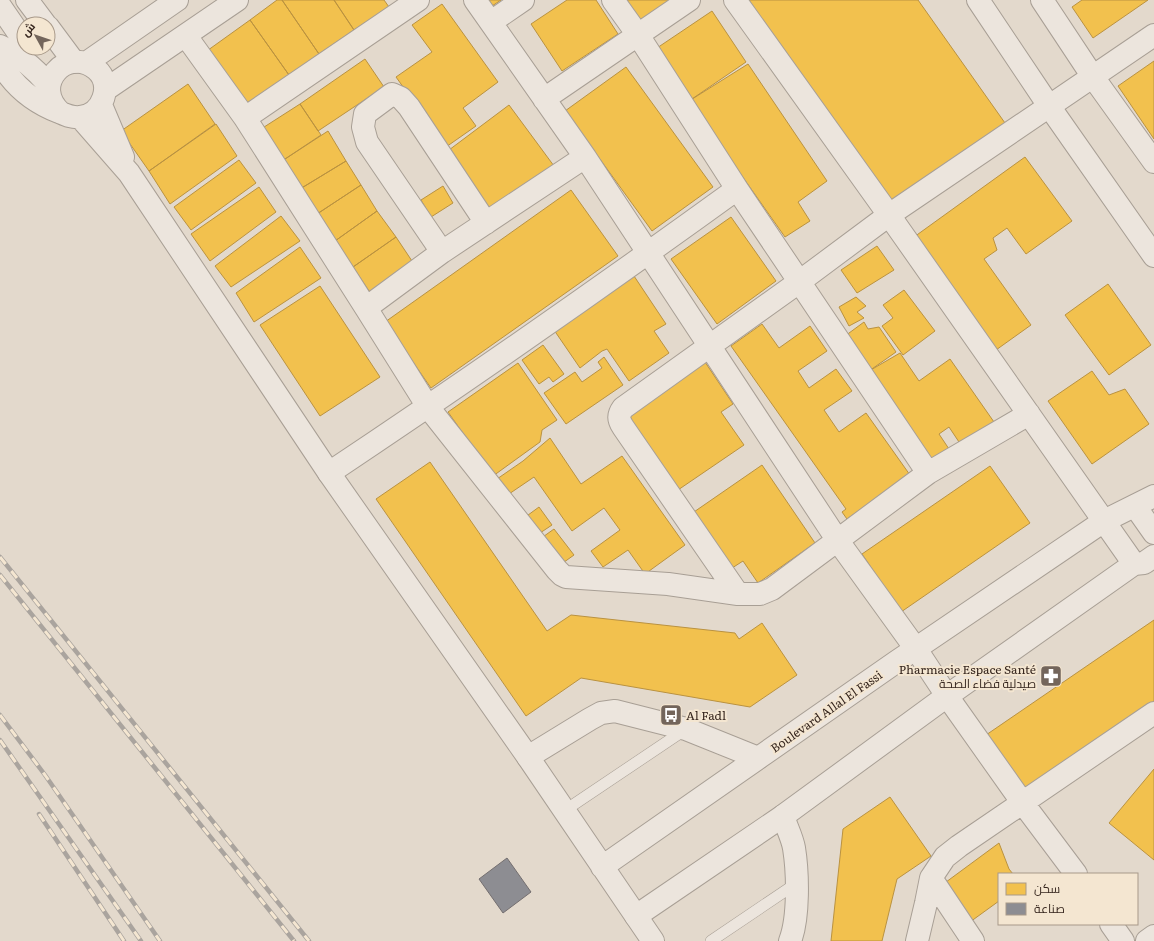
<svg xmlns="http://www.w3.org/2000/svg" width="1154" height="941" font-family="Literata,Cairo,serif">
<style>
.homes{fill:#f2c14e;stroke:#ba9240}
.industry{fill:#8d8d92;stroke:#736e6f}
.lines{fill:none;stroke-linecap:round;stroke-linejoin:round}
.service-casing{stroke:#a89f95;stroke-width:12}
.minor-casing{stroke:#a89f95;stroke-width:24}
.tertiary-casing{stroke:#a89f95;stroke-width:24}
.service{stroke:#ece5dd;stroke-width:11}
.minor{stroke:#ece5dd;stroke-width:22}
.tertiary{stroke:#ece5dd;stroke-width:22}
.rail-casing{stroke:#aaa49e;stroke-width:4.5}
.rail{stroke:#f4e6d1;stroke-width:3;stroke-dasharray:9;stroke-linecap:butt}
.labels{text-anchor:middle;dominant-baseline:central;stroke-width:4;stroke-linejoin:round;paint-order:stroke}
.poi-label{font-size:12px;fill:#36261e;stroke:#f4e6d1;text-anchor:end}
.street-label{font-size:12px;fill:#36261e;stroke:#f4e6d1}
</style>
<rect width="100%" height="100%" fill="#e3d9cc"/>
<!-- homes -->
<path class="homes" d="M277 0H282L319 54 289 75 250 20Z
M282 0H334L354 30 319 54Z
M334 0H384L389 7 354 30Z
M479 0H501L486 10Z
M567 0H596L618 34 562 71 531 24Z
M623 0H674L639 24Z
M744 0H918L1005 123 890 206Z
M1082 0H1148L1093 38 1072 7Z
M442 4 498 82 463 108 476 126 446 147 396 77 432 52 412 25Z
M712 11 746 62 689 101 654 50Z
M250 20 289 75 243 108 204 53Z
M365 59 384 87 318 131 300 104Z
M1154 61V139L1118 86Z
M748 64 827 181 798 202 810 221 785 237 689 101Z
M626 67 713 187 652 231 565 111Z
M188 84 215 124 149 171 121 131Z
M300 104 321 135 282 161 261 129Z
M509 105 554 166 490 214 445 153Z
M216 124 237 156 170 204 149 171Z
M328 131 346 161 300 189 282 161Z
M1025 157 1072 221 1026 254 1007 228 993 238 997 250 984 259 1031 325 996 350 914 237Z
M239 160 256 183 191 230 174 207Z
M346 161 361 185 317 214 300 189Z
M361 185 377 211 335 241 317 214Z
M443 186 453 203 431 217 421 200Z
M259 187 276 212 210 261 191 234Z
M571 190 618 256 431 388 385 322Z
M377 211 396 237 353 267 335 241Z
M281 216 300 241 231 287 215 266Z
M731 217 776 281 717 324 671 259Z
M396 237 414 264 371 294 353 267Z
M877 246 894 270 857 293 841 270Z
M300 247 321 278 254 322 236 293Z
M634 276 666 324 654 331 669 353 629 381 607 349 602 351 580 368 554 330Z
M1108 284 1151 345 1109 375 1065 315Z
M320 286 380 377 320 416 260 325Z
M904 290 935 331 903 355 882 326 893 318 883 305Z
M856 297 866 306 857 312 864 318 849 326 839 307Z
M864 322 868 329 879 327 896 352 869 371 845 336Z
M762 324 779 348 810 326 827 351 798 371 809 388 836 369 852 391 824 410 839 432 866 413 910 475 847 519 842 512 846 509 731 346Z
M543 345 564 374 553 382 549 377 539 384 522 360Z
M900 353 919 381 950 359 994 422 961 445 949 427 939 434 949 449 926 465 869 371Z
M604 357 623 385 566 424 544 393 575 372 582 382 602 368 598 362Z
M703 359 733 404 721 412 744 445 675 492 622 414Z
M518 363 557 420 542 430 540 442 493 476 448 412Z
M1092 371 1109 395 1125 389 1149 424 1092 464 1048 401Z
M550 438 581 484 622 456 685 545 645 574 628 550 603 567 591 551 620 530 604 508 572 531 534 477 506 496 497 479 523 461Z
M430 462 547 631 571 615 735 633 739 639 762 623 797 675 750 707 581 678 526 716 376 499Z
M762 465 815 543 758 583 743 561 729 570 691 514Z
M990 466 1030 523 901 612 862 554Z
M539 507 552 525 537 535 524 518Z
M554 529 574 555 560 565 540 539Z
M1154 620V703L1024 791 986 735Z
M1154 769V860L1109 823Z
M890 797 931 856 897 879 882 941H831L843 829Z
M999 843 1009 869 1013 874H999V901L970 922 942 885Z"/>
<!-- industry -->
<path class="industry" d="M507 858 531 892 503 913 479 879Z"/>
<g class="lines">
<!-- service casing -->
<g class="service-casing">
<path id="service" d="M564 811 686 729
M711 941 797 883"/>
</g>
<!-- minor casing -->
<g class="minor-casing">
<path id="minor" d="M27 0 45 24
M475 0 585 157 838 541 916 649 947 696 1022 802 1076 874
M613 0 638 35 737 189 928 473
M735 0 889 215 1134 564
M0 6 24 41
M491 22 523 0
M48 27 74 62
M186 36 245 118 366 308 428 407 557 570 562 575 566 577 668 584 738 594H760L772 589 928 473 1029 414
M544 99 689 0
M245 118 418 0
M442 252 367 142 363 127 365 114 392 94 401 98 409 107 486 223
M366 308 442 252 585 157
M329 473C467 381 603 286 737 189
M1135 506 1154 533
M738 594 623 427C618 419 618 415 623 408L799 282 889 215 1154 35
M528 757 590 719 601 713 615 711 686 729 758 758
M783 816C786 826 792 837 794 848 798 873 799 918 790 941
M931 878 973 941
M636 916 653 941
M1111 924 1123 941
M917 941 926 903 931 878 945 857 959 846 1154 713
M1147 941 1154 936"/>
</g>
<!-- tertiary casing -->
<g class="tertiary-casing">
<path id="tertiary" d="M978 0 1049 106 1154 256
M1042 0 1093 77 1154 162
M0 46C20 55 35 69 49 85
M0 62C14 87 33 102 59 112 66 115 72 118 80 117 103 115 114 84 96 69 66 45 30 86 61 113
M86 63 177 0
M105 90 237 0
M101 105 123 157
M80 117 129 173 329 473 528 757 636 916 783 816 947 696 1134 564 1144 563 1154 556
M602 867 896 662 1104 521 1154 496"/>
</g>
<!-- service -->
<use href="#service" class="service"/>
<!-- minor -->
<use href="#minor" class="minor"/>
<!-- tertiary -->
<use href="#tertiary" class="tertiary"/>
<!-- rail casing -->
<g class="rail-casing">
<path id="rail" d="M0 557 309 941
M0 575 294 941
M0 715 45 775 160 941
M0 740 141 941
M39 814 124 941"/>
</g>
<!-- rail -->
<use href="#rail" class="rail"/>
</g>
<!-- icons -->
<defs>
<g id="pharmacy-square" transform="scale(1.15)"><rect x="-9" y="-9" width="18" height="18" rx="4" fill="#73655b" stroke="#f4e6d1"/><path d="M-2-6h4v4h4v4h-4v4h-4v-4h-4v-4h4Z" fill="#fff"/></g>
<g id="bus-square" transform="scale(1.15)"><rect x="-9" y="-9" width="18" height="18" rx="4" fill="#73655b" stroke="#f4e6d1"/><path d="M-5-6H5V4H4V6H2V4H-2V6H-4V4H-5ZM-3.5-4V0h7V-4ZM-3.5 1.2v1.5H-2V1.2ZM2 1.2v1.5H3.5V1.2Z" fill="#fff"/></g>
</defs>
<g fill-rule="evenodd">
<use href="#pharmacy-square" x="1051" y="676"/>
<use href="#bus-square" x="671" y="715"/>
</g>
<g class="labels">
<!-- poi labels -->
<g class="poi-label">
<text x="1036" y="669">Pharmacie Espace Santé<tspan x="1036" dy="14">صيدلية فضاء الصحة</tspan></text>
<text x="686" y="715" text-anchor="start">Al Fadl</text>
</g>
<!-- street labels -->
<g class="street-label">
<text transform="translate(826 711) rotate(-35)">Boulevard Allal El Fassi</text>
</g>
</g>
<!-- legend -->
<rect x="998" y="873" width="140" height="52" fill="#f4e6d1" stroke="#a89989"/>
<rect x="1006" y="883" width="20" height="12" fill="#f2c14e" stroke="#a89989"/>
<text x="1034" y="893" font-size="12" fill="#36261e">سكن</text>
<rect x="1006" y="903" width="20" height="12" fill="#8d8d92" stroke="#a89989"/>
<text x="1034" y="913" font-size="12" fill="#36261e">صناعة</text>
<!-- north arrow -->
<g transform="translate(36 36) rotate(310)"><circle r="19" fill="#f4e6d1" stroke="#a89989"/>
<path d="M0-3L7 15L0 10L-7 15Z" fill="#73655b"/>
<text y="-6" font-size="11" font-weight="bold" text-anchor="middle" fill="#36261e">ش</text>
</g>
</svg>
